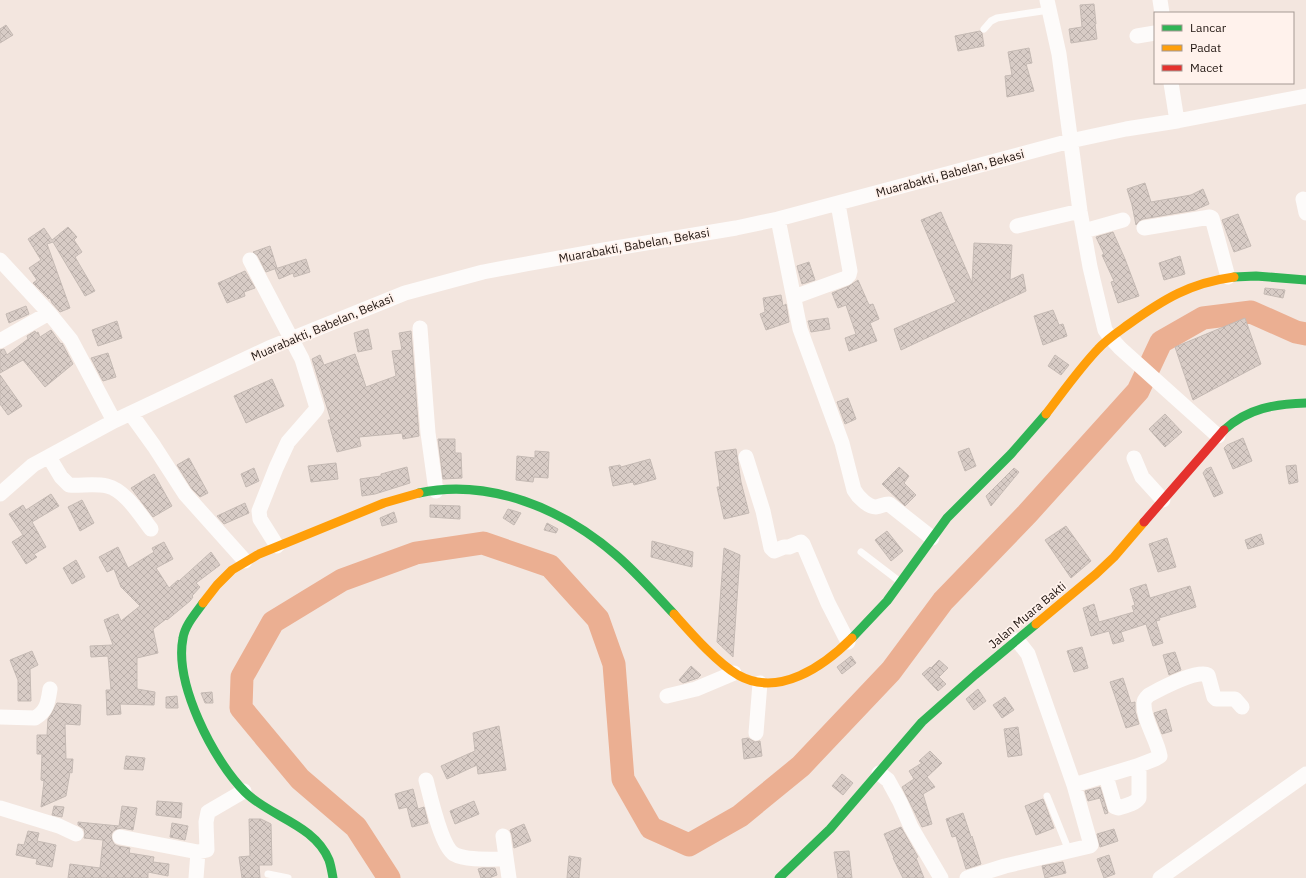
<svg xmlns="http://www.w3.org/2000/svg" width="1306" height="878" font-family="'IBM Plex Sans',sans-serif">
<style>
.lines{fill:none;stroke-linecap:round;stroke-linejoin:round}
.river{stroke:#ebaf92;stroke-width:23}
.building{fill:url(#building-cross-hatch);stroke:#c5bab4}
.lane{stroke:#fdfbfa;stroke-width:7}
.street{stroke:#fdfbfa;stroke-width:15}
.fast{stroke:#30b455;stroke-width:9}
.slow{stroke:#ff9f0a;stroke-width:9}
.jam{stroke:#e5322d;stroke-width:9}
.labels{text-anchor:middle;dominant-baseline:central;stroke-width:3.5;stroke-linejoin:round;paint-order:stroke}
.street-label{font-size:12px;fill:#1f140f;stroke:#fff2ec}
</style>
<defs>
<pattern id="building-cross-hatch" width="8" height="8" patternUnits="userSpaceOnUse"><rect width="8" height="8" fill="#d8ccc6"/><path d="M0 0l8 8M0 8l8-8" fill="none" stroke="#b9aea9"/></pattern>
</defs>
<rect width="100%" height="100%" fill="#f3e6df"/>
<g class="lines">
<!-- river -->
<path class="river" d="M389 878 356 827 300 779 241 708 242 677 273 622 342 580 416 553 483 543 550 566 598 619 614 664 623 779 651 828 689 845 740 816 801 766 891 671 943 601 1027 514 1138 391 1161 342 1203 318 1251 312 1296 332 1306 334"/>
</g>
<!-- building -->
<path class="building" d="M1094 4 1096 24H1095L1097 39 1071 43 1069 29 1082 27 1080 5Z
M6 25 13 35 0 43V29Z
M980 31 982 33 984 46 958 51 955 36Z
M1029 48 1032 63 1026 64 1034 91 1007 97 1005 76 1012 75 1008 52Z
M1145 183 1151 202 1191 195 1203 189 1209 204 1195 210 1143 219 1139 221 1136 225 1132 205 1127 189Z
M941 212 972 283 974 243 1012 245 1010 280 1023 274 1026 291 901 350 894 329 956 302 921 220Z
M1238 214 1251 246 1234 252 1222 220Z
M68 227 77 237 74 240 82 252 75 257 95 291 85 296 53 242 47 244 70 308 60 312 52 303 50 298 49 299 33 283 37 280 29 268 41 260 28 239 44 228 52 240Z
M1113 232 1125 259 1139 296 1118 303 1111 282 1114 281 1102 255 1104 254 1096 237Z
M270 246 277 268 266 272 258 256 253 252Z
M1180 256 1185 274 1164 280 1159 263Z
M306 259 310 272 294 277 293 273 279 279 275 269Z
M809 262 815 280 802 284 797 266Z
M245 271 255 288 244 292 245 296 227 303 218 283Z
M858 280 869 305 873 304 879 319 870 323 877 341 849 351 845 338 856 334 846 305 838 308 832 293 849 286Z
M1265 288 1285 290 1283 298 1264 294Z
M781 295 783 306 786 304 789 322 766 330 760 314 765 312 763 298Z
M26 306 29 314 9 323 6 314Z
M1053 310 1059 325 1063 324 1067 336 1043 345 1034 316Z
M828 318 830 329 811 332 808 321Z
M1245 318 1261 364 1193 400 1175 347Z
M117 321 122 338 98 346 92 330Z
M368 329 372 349 358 352 354 333Z
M51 330 61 344 62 343 63 345 73 364 45 387 23 360 0 373V350L4 349 7 355 28 339 27 336 35 331 36 333 38 332 40 337Z
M411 331 419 436 403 439 402 433 359 437 361 446 337 452 328 420H331L312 359 320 355 324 365 355 354 366 387 396 376 392 351 402 350 399 333Z
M108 353 116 377 103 381 91 358Z
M1055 355 1069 365 1061 375 1048 366Z
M0 375 22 406 8 415 0 404Z
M272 379 284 406 246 423 234 396Z
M848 398 856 419 845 424 837 402Z
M1165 414 1182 432 1165 447 1149 429Z
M1243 438 1252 461 1233 469 1224 448 1227 445Z
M438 439H455V453H461L462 478 443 479Z
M969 448 976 466 965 471 958 452Z
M736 449 741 482 749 513 724 519 717 487H720L715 452Z
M535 451 549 452 548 478 534 477 533 482 516 480 517 456 535 458Z
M189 458 208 493 200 497 192 489 177 465Z
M650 459 656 479 634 485 633 482 613 486 609 467 620 465 621 467Z
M336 463 338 479 311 482 308 466Z
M1296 465 1298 482 1289 484 1286 466Z
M407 467 410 483 375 494 362 496 360 479 381 476V474Z
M899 467 909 476 904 483 916 495 905 506 882 484Z
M1211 467 1223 493 1214 497 1203 473 1206 469Z
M254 468 259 481 246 487 241 474Z
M1014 468 1019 472 991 506 986 496Z
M154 474 172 506 153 517 131 488Z
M51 494 59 506 32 522 46 547 34 554 37 557 26 564 12 542 23 535 9 514 23 505 26 510Z
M82 500 94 523 80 531 68 507Z
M245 503 249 513 224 524 217 516Z
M430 505 460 506V519L430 517Z
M508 509 521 513 514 525 503 518Z
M394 512 397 522 382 526 380 518Z
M547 523 558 529 556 533 544 530Z
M1066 526 1091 561 1071 578 1045 540Z
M887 531 903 551 891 561 875 540Z
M1261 534 1264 544 1248 549 1245 540Z
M1167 538 1176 567 1158 572 1149 544Z
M652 541 693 552 692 567 651 557Z
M164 542 173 559 156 568 169 588 178 580 179 581 211 552 220 565 196 583 200 587 192 596 193 597 190 601 167 620 166 619 153 629 158 653 137 658V689L155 692 154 705 120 704 121 714 107 715 106 690H111L108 656 91 657 90 646 113 645 104 620 118 614 121 621 140 606 121 587 114 569 107 572 99 557 118 547 128 568 154 552 152 548Z
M724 548 740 555 733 657 717 642Z
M76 560 85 577 72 584 63 568Z
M1146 584 1150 598 1190 586 1196 607 1159 618 1160 620 1156 621 1163 643 1153 646 1146 624 1121 632 1124 641 1113 644 1109 631 1091 636 1083 608 1094 604 1099 622 1134 612 1132 606 1135 605 1130 589Z
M1082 647 1088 668 1074 672 1067 651Z
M32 651 38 665 30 669 31 701H18V680L10 660Z
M1175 652 1181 670 1169 675 1163 655Z
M851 656 856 663 842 674 837 667Z
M939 660 948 668 939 677 946 684 938 691 922 674 930 667 931 668Z
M691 666 701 675 698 678 683 683 679 680Z
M1123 678 1131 703 1135 702V711L1139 724 1126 728 1110 682Z
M978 689 986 701 974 710 966 699Z
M212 692 213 703H205L201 693Z
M177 696 178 708H166V697Z
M1005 697 1014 710 1002 718 993 705Z
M57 703 81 705 80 725 65 724 66 759H73L72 773 70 772 66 796 41 807 44 781 41 780 42 754H37V735H47L48 719 52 713Z
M1166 709 1172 731 1162 734 1154 713Z
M499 726 506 770 478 774 477 765 447 779 441 766 475 751 473 733Z
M1018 727 1022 755 1008 757 1004 729Z
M748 738 755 742 760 741 762 756 744 759 742 739Z
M930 751 942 763 927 777 935 787 923 794 932 824 922 827 902 787 914 779 909 771 922 763 919 761Z
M126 756 145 758 143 770 124 769Z
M842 774 853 783 843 795 832 786Z
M1100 787 1108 813 1105 814 1100 798 1088 801 1085 791Z
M413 789 418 809 424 807 428 823 412 827 407 807 399 809 395 794Z
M1043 799 1054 828 1036 835 1025 806Z
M157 801 182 803 181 818 156 815Z
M474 801 479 814 455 824 450 811Z
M54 806 64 807 62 817 52 815Z
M122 806 137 808 133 830 122 828 117 829 113 831 111 835 112 840 114 844 118 846 130 848 129 853 154 857 153 862 169 864 168 876 148 872V878H68L70 864 100 868 103 840 84 838 85 834 84 829 78 825V822L119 826Z
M963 813 971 837 972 836 981 864 966 869 956 836 952 837 946 819Z
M249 819H261L271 824 272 865H259L260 878H242L239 857 250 856Z
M172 823 188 826 185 840 170 837Z
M524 824 531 841 514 848 512 835 510 830Z
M901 827 918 857 916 858 924 878H903L893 858H894L884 834Z
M1114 829 1118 841 1100 847 1097 834Z
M28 831 39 833 37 841 56 845 52 867 36 864 37 859 16 855 18 844 24 845Z
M849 851 852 878H838L834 852Z
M1109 855 1115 874 1104 878 1097 859Z
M569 856 581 858 579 878H567Z
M1063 862 1066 873 1045 878 1042 866Z
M482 868H495L497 875 489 878H481L478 869Z"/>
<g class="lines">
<!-- lane -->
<path class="lane" d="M984 29 991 21 997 18 1049 10
M861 552 899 581
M1047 796 1069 851
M268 874 288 878"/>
<!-- street -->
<path class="street" d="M1047 0 1059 54 1080 211 1090 267 1105 330 1110 337 1120 348 1218 436
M1160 0 1162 13
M1137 36 1155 33
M1171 83 1177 121
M1303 199 1306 213
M778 219 800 329 842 443 854 490C858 497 868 507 876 507 881 506 884 504 889 504L932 538
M1017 226 1080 211
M1144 228 1210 217 1212 218 1228 277
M1084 231 1123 220
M0 260 49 313 71 340 114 421
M250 260 302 359 317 408 315 411 288 442 276 468 259 511 260 519 277 546
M794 297 846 278 849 275 850 271 838 204
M420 328 428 433 436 491
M0 341 49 313
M131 414 154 446 185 494 245 561
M49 457 61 477 69 485C81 486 94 483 107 486 125 490 140 515 151 529
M746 457 763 511 771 548 774 551 784 547H789L801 542 803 544 828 603 848 642
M1134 458 1142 477 1163 500
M0 494 33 465 114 421 269 348 405 293 483 272 526 264 604 250 736 228 778 219 1070 141 1126 129 1177 121 1306 96
M667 696 696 689 734 673
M0 717 35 718C47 711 48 702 50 689
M756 733 760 683
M1137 766 1155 759 1160 756C1157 739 1143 720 1144 703 1144 699 1147 697 1149 695 1160 689 1197 669 1208 675L1214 697 1216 699H1235L1242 707
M879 773 888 780 900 802 911 827 941 878
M426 780C430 795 441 846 454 854 466 861 492 859 506 859
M1074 785 1137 766 1139 772V798C1135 804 1125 806 1118 808L1115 807 1106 776
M0 808 59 826 76 834
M503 836 509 878
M120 837 198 852 207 850 206 822 208 812 244 791
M196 878 198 852
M967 878 1005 866 1090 846 1091 845 1074 785 1028 654 1017 640
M1160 878 1306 774"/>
<!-- fast -->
<path class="fast" d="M1234 277 1256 276 1306 280
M1224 430C1248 408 1275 404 1306 403
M419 493C490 478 563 509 616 555 637 573 655 594 674 614
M203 603C196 613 185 625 183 638 174 683 213 760 245 792 270 817 314 824 329 860 331 866 332 872 333 878
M852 638 887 601 947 518 1011 454 1046 414
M779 878 830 829 922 722 975 675 1036 624"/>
<!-- slow -->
<path class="slow" d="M1046 414C1063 392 1079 369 1098 349 1107 339 1118 332 1129 324 1164 299 1190 283 1234 277
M203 603 217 585 232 570 259 554 384 503 419 493
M674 614C691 633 716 662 738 675 779 698 824 666 852 638
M1036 624 1096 574 1114 557 1144 522"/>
<!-- jam -->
<path class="jam" d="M1144 522 1224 430"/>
</g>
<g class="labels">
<!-- street labels -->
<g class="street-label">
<text transform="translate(950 173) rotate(-15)">Muarabakti, Babelan, Bekasi</text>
<text transform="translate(634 245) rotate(-10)">Muarabakti, Babelan, Bekasi</text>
<text transform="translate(322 327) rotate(-23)">Muarabakti, Babelan, Bekasi</text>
<text transform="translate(1027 615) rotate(-40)">Jalan Muara Bakti</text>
</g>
</g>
<!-- legend -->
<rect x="1154" y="12" width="140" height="72" fill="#fff2ec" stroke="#a59994"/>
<rect x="1162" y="25" width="20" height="6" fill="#30b455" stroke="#a59994"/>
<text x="1190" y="32" font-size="12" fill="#1f140f">Lancar</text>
<rect x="1162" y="45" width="20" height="6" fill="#ff9f0a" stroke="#a59994"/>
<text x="1190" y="52" font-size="12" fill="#1f140f">Padat</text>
<rect x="1162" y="65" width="20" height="6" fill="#e5322d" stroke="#a59994"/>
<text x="1190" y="72" font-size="12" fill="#1f140f">Macet</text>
</svg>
